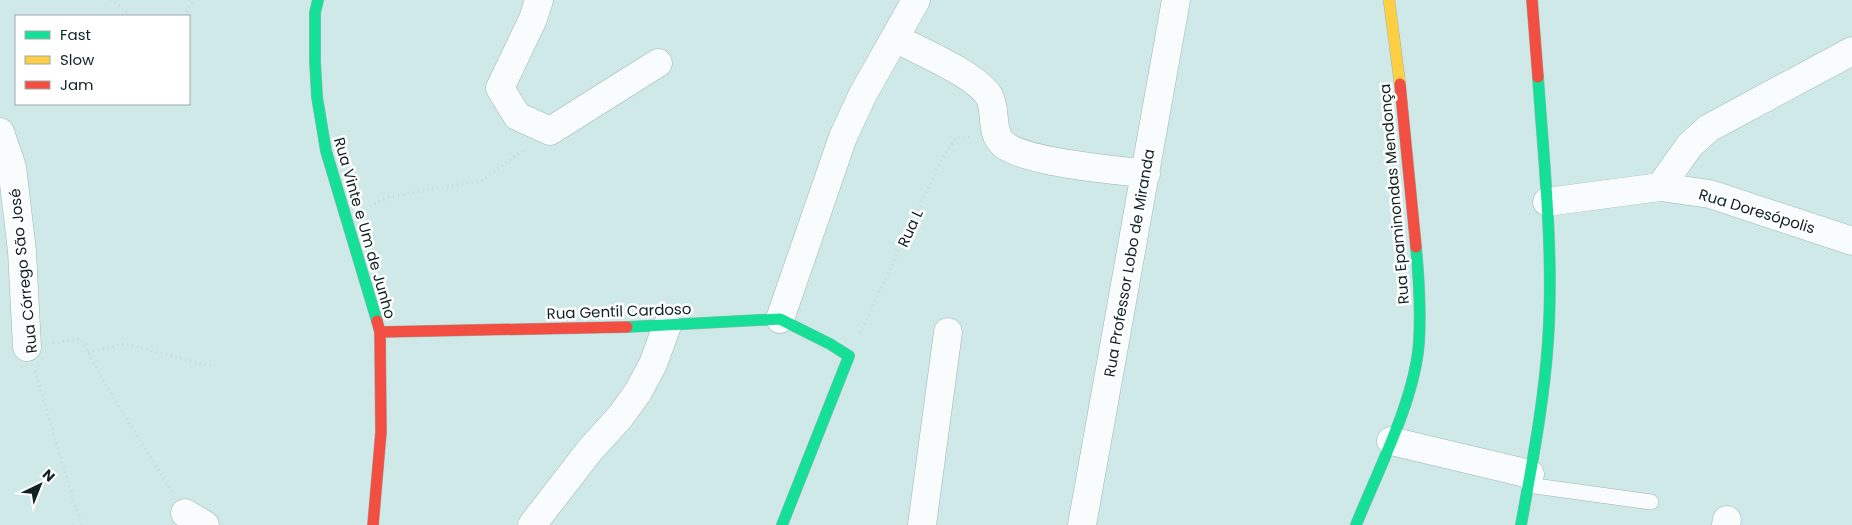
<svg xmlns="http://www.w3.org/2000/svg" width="1852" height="525" font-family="Poppins,sans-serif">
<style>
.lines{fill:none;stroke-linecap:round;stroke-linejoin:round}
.lane-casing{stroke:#9fb4b3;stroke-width:16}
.street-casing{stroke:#9fb4b3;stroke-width:29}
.fast-casing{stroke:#9fb4b3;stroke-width:12}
.slow-casing{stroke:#9fb4b3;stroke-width:12}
.jam-casing{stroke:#9fb4b3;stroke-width:12}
.path{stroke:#ced5d5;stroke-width:3;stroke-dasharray:1 4;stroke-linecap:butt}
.lane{stroke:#f8fcfc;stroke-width:15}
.street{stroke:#f8fcfc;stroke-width:28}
.fast{stroke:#16e098;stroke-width:11}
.slow{stroke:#ffcf43;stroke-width:11}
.jam{stroke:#f24e42;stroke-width:11}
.labels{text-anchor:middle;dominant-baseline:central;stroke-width:5;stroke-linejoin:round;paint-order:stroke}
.street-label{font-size:15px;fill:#102322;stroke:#fff}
</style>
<rect width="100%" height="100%" fill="#cee9e8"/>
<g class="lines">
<!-- lane casing -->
<g class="lane-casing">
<path id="lane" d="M1528 485 1651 502"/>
</g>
<!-- street casing -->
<g class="street-casing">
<path id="street" d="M539 0 533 19 500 88 517 116 550 131 658 63
M895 38C919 51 975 74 989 96 997 110 990 131 1002 143 1023 163 1114 169 1146 174
M0 132 12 167 22 251 27 347
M1660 187 1690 145 1709 128 1852 51
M1547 202 1660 187 1710 194 1852 241
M780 319 843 137 863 94 916 0
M1391 441 1530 474
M185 513 205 525
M532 525 590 450 620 417 638 392 653 364 667 326
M922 525 948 332
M1082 525 1176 0
M1726 525 1727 520"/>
</g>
<!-- fast casing -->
<g class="fast-casing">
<path id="fast" d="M318 0 315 13V61L317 97 326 151 377 321
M627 327 780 319 830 344 849 356 782 525
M1356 525C1378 470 1415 400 1419 342 1421 310 1419 279 1416 247
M1521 525C1532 464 1544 403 1548 341 1554 254 1544 164 1538 77"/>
</g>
<!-- slow casing -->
<g class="slow-casing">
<path id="slow" d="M1389 0 1400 84"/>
</g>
<!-- jam casing -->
<g class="jam-casing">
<path id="jam" d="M1532 0 1538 77
M1400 84 1416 247
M380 332 627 327
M373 525 381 432 380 332 377 321"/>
</g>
<!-- path -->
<path class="path" d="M110 0 120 6 131 16
M184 16 193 0
M370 206 389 197 483 180 525 149
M860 333 941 161 956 138 970 137
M53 343 81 339 108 389 172 492
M88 352 126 344 214 367
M35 371 81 525"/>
<!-- lane -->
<use href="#lane" class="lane"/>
<!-- street -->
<use href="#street" class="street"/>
<!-- fast -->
<use href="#fast" class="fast"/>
<!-- slow -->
<use href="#slow" class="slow"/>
<!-- jam -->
<use href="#jam" class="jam"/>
</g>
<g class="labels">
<!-- street labels -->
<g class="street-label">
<text transform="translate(1394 194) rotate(-95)">Rua Epaminondas Mendonça</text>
<text transform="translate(1757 211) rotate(17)">Rua Doresópolis</text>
<text transform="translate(365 228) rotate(74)">Rua Vinte e Um de Junho</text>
<text transform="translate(910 228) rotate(-65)">Rua L</text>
<text transform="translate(1129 263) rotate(-80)">Rua Professor Lobo de Miranda</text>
<text transform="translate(23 271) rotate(-96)">Rua Córrego São José</text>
<text transform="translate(619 311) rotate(-2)">Rua Gentil Cardoso</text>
</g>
</g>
<!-- legend -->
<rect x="15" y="15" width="175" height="90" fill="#ffffff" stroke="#9fa7a7"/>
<rect x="25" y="31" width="25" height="8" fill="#16e098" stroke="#9fa7a7"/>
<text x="60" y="40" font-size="15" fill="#102322">Fast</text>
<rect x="25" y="56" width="25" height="8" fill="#ffcf43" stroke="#9fa7a7"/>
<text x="60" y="65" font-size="15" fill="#102322">Slow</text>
<rect x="25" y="81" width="25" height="8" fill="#f24e42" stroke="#9fa7a7"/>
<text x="60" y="90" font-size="15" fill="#102322">Jam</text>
<!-- north arrow -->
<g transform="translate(40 485) rotate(43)" stroke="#ffffff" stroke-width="4" paint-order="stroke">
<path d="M0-4L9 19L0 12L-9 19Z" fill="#102322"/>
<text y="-8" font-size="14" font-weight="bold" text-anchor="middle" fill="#102322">N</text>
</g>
</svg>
